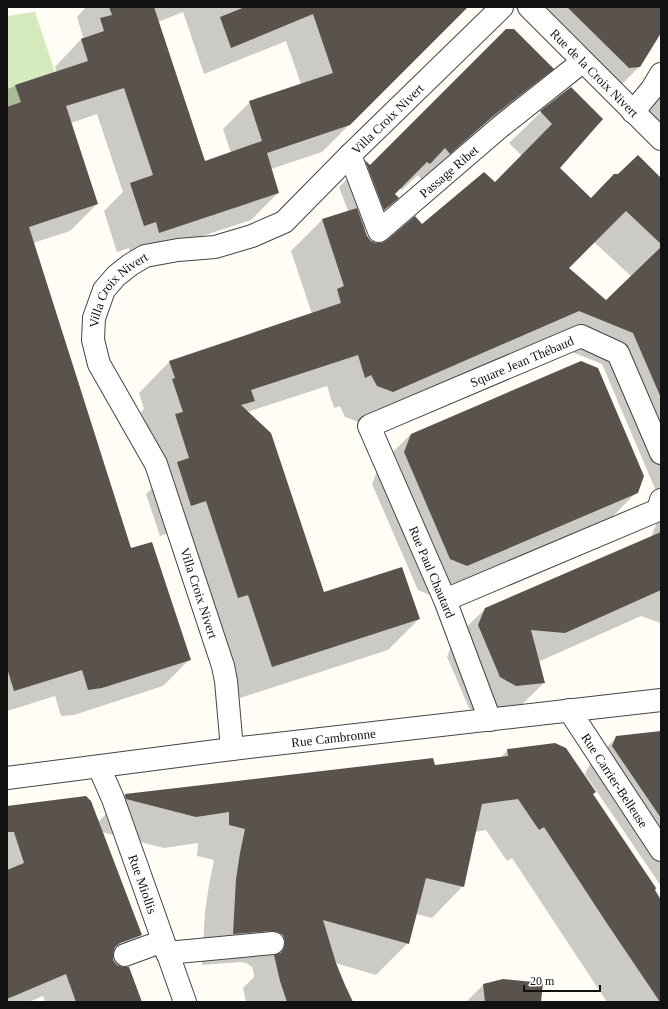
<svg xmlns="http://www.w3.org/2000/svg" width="668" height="1009" font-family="'Times New Roman',serif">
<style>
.green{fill:#d5ebbd}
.shadow{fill:#0003;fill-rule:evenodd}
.building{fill:#5a524d}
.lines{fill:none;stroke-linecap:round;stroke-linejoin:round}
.minor-casing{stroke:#444;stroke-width:24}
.minor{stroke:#fff;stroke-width:22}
.labels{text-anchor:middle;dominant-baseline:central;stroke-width:4;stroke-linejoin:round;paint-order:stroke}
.street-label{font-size:13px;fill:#111;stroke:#fff}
</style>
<rect width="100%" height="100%" fill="#fffdf5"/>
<!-- green -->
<path class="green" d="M35 12 55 72 21 102 7 107V16Z"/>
<!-- shadow -->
<path class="shadow" d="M86 7H467L322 152 271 169 278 193 251 220 132 259 129 248 117 252 104 211 123 192 97 114 71 123 97 204 70 231 33 243 131 550 189 660 163 686 74 715 61 716 55 696 7 711V89L57 72 55 67 83 37 77 17ZM183 12 204 74 286 41 301 84 250 102 223 129 231 153 204 162 158 22Z
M514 7H661V31L640 66 613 93 602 94Z
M552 69 525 95 422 180 418 175 402 190 399 188 394 194 397 198 364 230 370 241 376 244H382L421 225 495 183 522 156 509 143 541 112 571 88 558 168 591 199 661 179V503L602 364 547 342 361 423 345 417 340 406 334 408 327 386 247 412 323 594 419 619 388 650 240 698 216 625 174 531 160 536 146 494 156 484 151 440 141 412 144 409 139 393 170 361 312 314 291 251 322 220 348 211 339 187 365 161 370 166ZM594 242 632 277 606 302 568 268Z
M661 93V148L643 122Z
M411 434 637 492 605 524 435 597 418 590 372 484 379 466Z
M661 512V623L641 616 538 662 544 683 512 714 484 717 469 708 447 657 453 640 485 609 651 537Z
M661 732V886L585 774 590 764 617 737Z
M508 750 592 794 661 901V1002H607L512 858 507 861 486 830 475 832 463 886 432 918 416 914 408 943 376 975 335 963 352 1002H246L243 988 254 977V973L252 967 246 963 240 962 202 965 205 911 209 885 214 860 197 856 198 843 164 848 102 832 141 935 118 958 113 960 141 1002H45L43 996 29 1002H7V807L98 822 125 795 432 759 434 766 499 759Z
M483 985 540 1002H466Z"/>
<!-- building -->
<path class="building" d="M109 7H154L205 161 262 141 249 101 333 73 313 14 231 48 220 17 245 7H468L350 125 267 153 279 193 159 233 156 222 144 226 130 183 153 175 124 88 66 106 98 204 29 227 131 548 152 542 191 660 102 688 88 690 82 670 14 691 7 668V107L21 102 15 85 88 61 81 39 104 31 100 18 112 15Z
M567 7H661V33L640 67 629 68Z
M506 29H514L554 69 492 117 450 154 445 148 430 164 427 162 395 194 399 198 384 210 365 160 370 165Z
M571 87 603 119 560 168 591 198 614 174H618L638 155 661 178V244L626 211 569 268 606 300 661 247V398L633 333 579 311 393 392 377 386 371 375 365 378 358 355 251 390 255 401 241 405 271 433 324 592 402 567 420 619 272 667 248 595 238 598 206 501 191 506 177 462 189 458 175 414 183 412 172 379 175 378 169 361 341 303 337 289 344 286 322 219 357 208 367 236 371 241 376 243H382L387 240 415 216 422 224 484 172 495 182 552 124 540 111Z
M581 361 598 368 644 476 638 493 467 566 450 559 404 452 411 434Z
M661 532V590L565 633 531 630 545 683 516 686 500 677 478 625 485 608Z
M661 731V818L612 746 616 736Z
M555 743 566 748 596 792 593 794 656 888 655 890 661 900V1002H660L606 922 544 827 539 830 518 799 482 804 464 887 426 878 409 944 323 920 336 963 345 985 353 1002H287L280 981 274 955 281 953 284 948 285 941 283 935 278 932 272 931 233 934 236 879 240 853 245 829 229 825V812L196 817 126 799 125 794 433 758 435 765 508 756 507 749Z
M86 796 91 801 142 935 120 943 115 947 113 953V960L117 965 123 967H129L142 1002H76L66 974 7 999V870L24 863 14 832H7V806Z
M503 979 543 983 541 1002H485L483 984Z"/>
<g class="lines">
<!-- minor casing -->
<g class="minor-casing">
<g id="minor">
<path id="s1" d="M529 7 661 139"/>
<path d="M633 112 652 89 661 74"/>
<path id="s2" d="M350 155 379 231 500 127 582 62"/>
<path d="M445 600 658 510 661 500"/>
<path id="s3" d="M569 710 661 850"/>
<path id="s4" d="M490 720 445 600 369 426 581 336 618 353 661 453"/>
<path id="s5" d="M232 749 226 681 223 666 156 464 99 364 93 340 94 318 104 290 116 276 130 265 145 256 178 250 215 247 252 236 284 222 350 155 502 7"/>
<path id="s6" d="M99 767 113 799 185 1002"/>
<path id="s7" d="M7 778 232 749 661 700"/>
<path d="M167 953 273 943"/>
<path d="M125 955 163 941"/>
</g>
</g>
<!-- minor -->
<use href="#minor" class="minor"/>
</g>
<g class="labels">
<!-- street labels -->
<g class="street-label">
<text stroke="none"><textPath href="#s1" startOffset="93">Rue de la Croix Nivert</textPath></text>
<text stroke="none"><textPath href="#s5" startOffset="832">Villa Croix Nivert</textPath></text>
<text stroke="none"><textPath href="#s2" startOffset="173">Passage Ribet</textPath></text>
<text stroke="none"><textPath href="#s5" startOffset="496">Villa Croix Nivert</textPath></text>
<text stroke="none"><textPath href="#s4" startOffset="484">Square Jean Thébaud</textPath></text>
<text transform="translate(432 572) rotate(67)">Rue Paul Chautard</text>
<text transform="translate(199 593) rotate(72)">Villa Croix Nivert</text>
<text stroke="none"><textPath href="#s7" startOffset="329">Rue Cambronne</textPath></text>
<text stroke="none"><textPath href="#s3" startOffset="84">Rue Carrier-Belleuse</textPath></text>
<text stroke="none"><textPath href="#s6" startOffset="125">Rue Miollis</textPath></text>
</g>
</g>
<!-- border -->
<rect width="668" height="1009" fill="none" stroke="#111111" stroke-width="16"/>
<!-- scale -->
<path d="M524 985v6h76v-6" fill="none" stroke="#111111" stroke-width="2"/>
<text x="530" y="985" font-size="12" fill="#111111" stroke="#ffffff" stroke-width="3" paint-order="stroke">20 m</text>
</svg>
